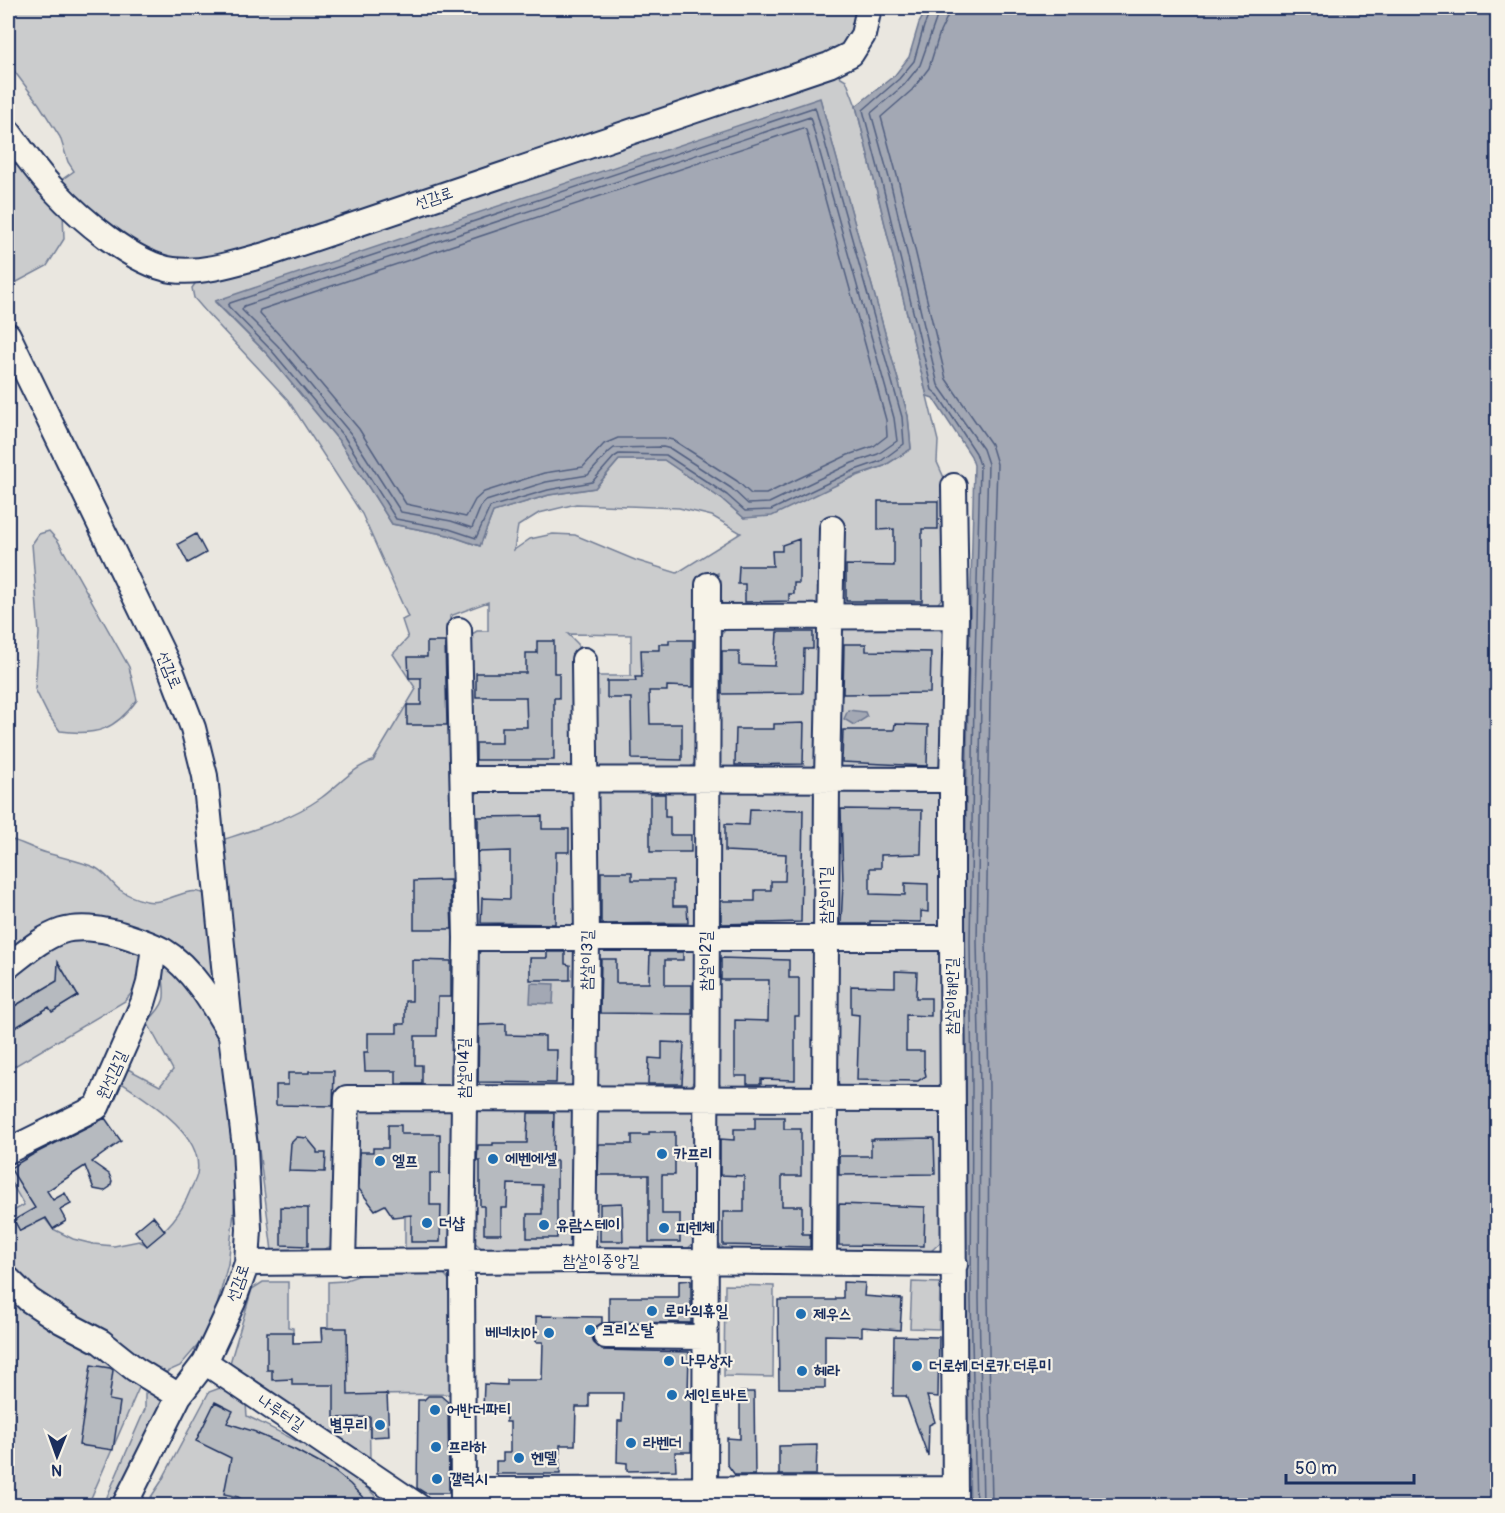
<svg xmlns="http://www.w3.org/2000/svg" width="1505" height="1513" font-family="Pangolin,'Poor Story',sans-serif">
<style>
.green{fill:#cbcccd;stroke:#737e96;stroke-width:1.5;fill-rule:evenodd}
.water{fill:#a3a8b4;stroke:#6d7892;stroke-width:1.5}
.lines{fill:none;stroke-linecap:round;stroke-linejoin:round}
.shore{stroke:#515f80;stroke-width:1.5}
.building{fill:#b6babf;stroke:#1b2f5e;stroke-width:1.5}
.minor-casing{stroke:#1b2f5e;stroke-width:28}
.minor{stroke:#f7f3e8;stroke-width:24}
.poi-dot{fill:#1f6fb2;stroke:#f7f3e8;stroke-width:2}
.labels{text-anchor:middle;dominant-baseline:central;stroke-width:4.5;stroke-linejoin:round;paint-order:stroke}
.street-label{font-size:16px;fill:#1b2f5e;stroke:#f7f3e8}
.poi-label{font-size:16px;font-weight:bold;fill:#1b2f5e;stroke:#f7f3e8;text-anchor:start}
</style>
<rect width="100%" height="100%" fill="#eae7e0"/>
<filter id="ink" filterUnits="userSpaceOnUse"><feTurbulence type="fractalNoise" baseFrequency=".0167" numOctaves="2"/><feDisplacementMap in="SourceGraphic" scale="12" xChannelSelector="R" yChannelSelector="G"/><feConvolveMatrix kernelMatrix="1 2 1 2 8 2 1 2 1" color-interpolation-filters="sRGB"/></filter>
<g filter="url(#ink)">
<!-- green -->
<path class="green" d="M8 8H860L858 26 838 53 350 220 204 260H169L131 243 57 183 74 171 68 162 60 137 39 104 8 63Z
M836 74 846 80 856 106 938 441 937 462 945 480V594L936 606 846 609 838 600 839 517 822 525 823 600 813 608 727 609 718 599V573L699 582 698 759 688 770 604 772 593 760V676H631V635L568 634 578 644 577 762 566 772 478 771 469 761 467 637 477 631H488V602L450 616 451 737 456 869 455 1078 452 1085 446 1089 339 1088 334 1245 318 1252 272 1251 247 1057 222 840C256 829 291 819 321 798 338 786 353 767 373 761L416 689 393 654 408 638 402 620 408 617 362 514 288 400 207 313 194 298 192 288 197 281ZM820 99 908 416 911 448 884 466 744 518 723 500 664 460H619L595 488 549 495 493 512 480 546 448 535 392 524 340 442 268 355 215 302ZM576 504 679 508 712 516 741 533 677 573 635 560 575 535 553 534 530 539 514 550 518 526 539 513Z
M8 140 63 213 64 239 47 266 17 282 8 283Z
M49 531 58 541 129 667 137 700C115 730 97 736 60 731L47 713 35 689 39 633 32 544 39 534Z
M812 625 823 635 821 763 812 772H726L717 760 719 637 728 627Z
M848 625 937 626 946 637 944 762 934 770H845L835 762 838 636Z
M602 785 688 786 700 799 699 921 688 930 606 931 594 921 591 798Z
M571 786 580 797 581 920 571 930H483L473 921V798L483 787Z
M724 786H811L822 797 820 921 809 930H724L714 921 715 797Z
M847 786 933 788 945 801 942 921 931 931 846 932 836 923 837 798Z
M8 839C23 842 32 849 47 853 63 858 81 861 96 868 107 874 111 883 120 890 127 895 137 899 146 901 168 906 188 882 208 896L219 1003 106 923 8 960Z
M70 935 144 948 138 985 125 1001 8 1070V1032L49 1007 52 1012 78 996 64 973 57 981 8 1010V971Z
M569 945 579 957 578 1079 567 1090H481L472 1081 475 955 488 947Z
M689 945 698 956 697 1078 687 1089H604L591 1077 595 954 608 946Z
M848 945H931L943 954V1084L930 1093H847L834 1080 835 956Z
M810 946 820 958 819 1080 808 1091H725L713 1079 716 956 723 949Z
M165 959 218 1023 236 1145 234 1212 228 1264 214 1317 204 1338 180 1366 160 1375 68 1319 8 1268V1214L24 1205 8 1177V1163L31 1201 53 1229 73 1239 93 1244 114 1246 139 1241 147 1245C168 1228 180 1216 190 1191 192 1186 196 1180 197 1174 205 1134 147 1100 120 1082L128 1069 160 1086 173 1070 147 1022C170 1000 165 995 161 966Z
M445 1104 457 1118 456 1239 443 1251H405V1180H350V1117L362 1105Z
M483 1106 567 1107 576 1117V1241L566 1250 485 1251 473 1241 472 1117Z
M604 1106 688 1107 698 1117 697 1240 685 1251H605L592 1239 593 1117Z
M725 1106 809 1107 819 1118 818 1241 808 1252H728L716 1242 714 1118Z
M845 1106H932L942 1117 944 1239 930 1252 839 1251 831 1240 833 1117Z
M375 1270 442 1271 453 1285 454 1394 369 1395 370 1460 233 1369 230 1363 252 1289 263 1282H288V1327L293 1328V1352L322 1353 321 1328H328V1282L343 1281Z
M912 1282 940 1283 939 1329 910 1328Z
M8 1285 141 1383 88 1505H8Z
M725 1285 774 1286 773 1377 724 1376Z
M220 1388 242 1396 246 1404 247 1416C297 1441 346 1463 384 1505L145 1506 161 1482 209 1392Z
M148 1391 162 1397V1406L112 1505 103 1506 145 1409V1394Z"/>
<!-- water -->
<path class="water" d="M928 8H1497V1505H970L965 1299 966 1087 964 942 968 700 974 465 971 456 933 398 927 396 856 106 895 75 909 57 919 23Z
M820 98 908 416 911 449 884 466 857 475 772 516 744 518 723 500 664 460H619L595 488 549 495 493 512 480 546 448 535 392 524 340 442 268 355 215 301Z
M848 710 865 712 867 717 854 725 844 719Z
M531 983 554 984 553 1004 530 1003Z"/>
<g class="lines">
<!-- shore -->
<path class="shore" d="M932 8 924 26 914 61 899 79 863 110 883 187 932 390 938 395 976 453 980 465 974 700 970 942 972 1087 971 1299 976 1506
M940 8 920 65 904 85 871 113 891 185 938 385 983 449 988 464 981 700 977 942 980 1087 979 1298 983 1506
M949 8 948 15 940 32 929 68 912 90 881 117 899 183 946 379 991 444 997 464 990 700 986 942 989 1087 988 1298 992 1506
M815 107 902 417 904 444 881 461 855 470 771 510 745 511 727 495 666 455 619 454 614 457 592 482 548 490 490 507 476 538 449 529 396 519 345 438 272 351 228 306 230 303Z
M810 117 894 418 897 441 878 454 852 463 769 503 748 504 731 488 671 449 663 447 614 448 609 452 588 475 546 482 486 501 481 506 472 528 451 521 401 512 351 434 278 346 242 310 244 306Z
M803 128 806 130 886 420 887 436 874 446 848 455 766 494H751L737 481 673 440 664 438H618L604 444 583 467 544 473 484 492 475 500 466 517 406 504 359 429 285 341 259 313 260 310Z"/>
</g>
<!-- building -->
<path class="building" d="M878 501H938V529H922V601H846V565L894 566V529L878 530Z
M196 534 206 553 188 563 178 544Z
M799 539V583H794V594H789V601L745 602V584H738L739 566H773L772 551H782V545Z
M777 632H813V649H804L803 693 722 694V651H739V665L775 666Z
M669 640H693V687L667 686V691H649L650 724H682V760L632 759 631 698H607V681H636L635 677H642L641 650H659V644H669Z
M537 641H554V673H559V698H554V760H476V743H502V727H527L526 697H476V673H526V653H537Z
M427 642H445L447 725H407V705H421V678H409L408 657H427Z
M844 644H866V651L931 652 930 693 843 694Z
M804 723 803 764 735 765 736 729H774V724Z
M895 724 928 725 927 766 842 762 843 730H894Z
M650 794H665V817H670V835H691V852H650Z
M750 809 803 810 801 922 721 924V901H755V890H771V881H785L786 854 725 851V824L749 825Z
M841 809 922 810 921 854 881 855V868H870V894L905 895V883L928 884V912L921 911V922L870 921V924H841L843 883Z
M542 816V829H569V852H556L555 924 481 923 482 898 510 899V851L478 852V817Z
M601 872H632V880H673V906H687L688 923 601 924Z
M450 880 452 929H414V881Z
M547 952H565V964L570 965V980H530V958H547Z
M650 952H683V960H665V985H692V1014L600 1013 601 959H616V983H649Z
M721 958 789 960V978H799V1016H795V1080L761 1079V1084H747V1076H735V1020L768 1021 769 980H721Z
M412 960 451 961V997H438L437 1036H415V1065H422V1084H396V1071H365L364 1052H368V1033H397V1024H405V1001H412Z
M58 962 78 996 52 1012 49 1007 8 1032V1010L57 981Z
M895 971 917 972 916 998H931V1016L906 1015V1051H924V1067L926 1076 918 1081 857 1080 859 1015 851 1014V986L895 987Z
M506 1024V1035L545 1036V1050H557L556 1083 478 1082 479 1025Z
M662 1042 684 1043 682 1084H648L649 1058 662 1059Z
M309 1071H334L333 1106 276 1105V1085H288V1073H309Z
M528 1113H554L553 1161H557V1238H527V1214H542V1185L508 1184 507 1208H501V1234H484V1206H480V1161H477L478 1145H493V1143H527Z
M755 1117H784V1129H801V1176H782V1206H802V1234H810V1247L723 1245V1212H744V1176L720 1175V1139L734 1140V1129H755Z
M105 1118 121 1141 92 1162 109 1174 112 1181 110 1187 104 1191 94 1189 85 1166 47 1191 53 1200 65 1193 71 1204 60 1210 66 1221 53 1229 46 1218 20 1231 14 1220 35 1208 10 1168 32 1155Z
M388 1125H401V1134H440V1173H430V1205H441L440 1242H411V1215L393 1217 385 1205 375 1210 359 1189 360 1152H373V1148H388Z
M649 1132H675V1175H662V1214H680V1242H649V1175H598L599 1144H632V1135H649Z
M297 1137 307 1138 317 1150V1153H326L325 1172 289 1171 291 1143Z
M934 1138 935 1174 839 1175V1156H871V1140H874V1139Z
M622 1203 623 1241H600V1204Z
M839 1204 925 1207 924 1246 839 1245Z
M281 1207 308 1208V1246L281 1245Z
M153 1216 165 1231 147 1246 135 1231Z
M691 1280V1323L609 1322V1297H679V1281Z
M843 1282 865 1283 864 1296 902 1299 900 1330 862 1327V1336L825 1335V1388H779L778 1300H836V1298H843Z
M536 1316 602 1317V1323L594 1328 592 1336 594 1343 602 1350 689 1352 688 1395H691V1452H675L676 1470 627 1471V1463L617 1462 618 1421H622L623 1393H589V1407H576L575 1445H560V1474H496V1461H503V1453H510V1422H506V1410L483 1409 484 1384 507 1385V1380H542L543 1342H536Z
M321 1328H347L348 1395 387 1394 389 1436 370 1437V1417L334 1418V1385H292V1379L272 1380V1370H267V1332H293V1343L322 1342Z
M894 1336 939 1337 938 1397 927 1396 935 1422 929 1425 928 1456 906 1396H893Z
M91 1365 110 1368 113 1370 109 1400 120 1402 113 1450 79 1445Z
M740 1392H754L755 1475H735L727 1464V1438L740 1439Z
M428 1396H441L448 1402 449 1493H425L417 1488 418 1400H424Z
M215 1402 233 1411 227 1423 256 1432V1433L295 1450 334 1471 350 1484 371 1506H253L238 1497 224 1494 231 1458 196 1441Z
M817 1445 816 1475H779V1446Z"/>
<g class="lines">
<!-- minor casing -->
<g class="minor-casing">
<path id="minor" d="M8 131C22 150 36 171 53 189 79 217 134 265 173 270 204 274 238 262 268 254L829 65 851 54 863 35 869 8
M8 335 172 673 193 728 205 776 231 1035 245 1147 249 1229 247 1263 233 1302 205 1362 179 1396 124 1506
M954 486 956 616 952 780V938L955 1506
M708 617 956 616
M459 630 466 938 462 1262 463 1506
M463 779 952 780
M466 938H952
M8 966C24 954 41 938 62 931 78 926 101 929 117 933 133 938 150 943 164 951 191 967 213 1004 228 1030
M8 1151 97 1107 143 1003 149 983 154 947
M583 1260 587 939 584 660
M247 1263 583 1260 955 1264
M343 1263 347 1098 952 1099
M824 1263 827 779 832 528
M8 1279 29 1300 61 1321 101 1342 135 1369 179 1396
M606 1336 705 1337
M205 1362 418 1506
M464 1490 955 1489
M705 1506 708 585"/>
</g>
<!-- minor -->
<use href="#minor" class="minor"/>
</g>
</g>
<!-- markers -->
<g class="poi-dot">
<circle cx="662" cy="1154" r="6"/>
<circle cx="493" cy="1159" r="6"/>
<circle cx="380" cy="1161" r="6"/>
<circle cx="427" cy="1223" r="6"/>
<circle cx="544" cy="1225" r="6"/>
<circle cx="664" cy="1228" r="6"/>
<circle cx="652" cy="1311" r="6"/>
<circle cx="801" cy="1314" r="6"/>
<circle cx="590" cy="1330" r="6"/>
<circle cx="549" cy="1333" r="6"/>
<circle cx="669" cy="1361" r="6"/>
<circle cx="917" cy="1366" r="6"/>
<circle cx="802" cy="1371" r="6"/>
<circle cx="672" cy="1395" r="6"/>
<circle cx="435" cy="1410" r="6"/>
<circle cx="380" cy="1425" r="6"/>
<circle cx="631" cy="1443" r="6"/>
<circle cx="436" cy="1447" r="6"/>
<circle cx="519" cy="1458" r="6"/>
<circle cx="437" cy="1479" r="6"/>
</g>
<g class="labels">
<!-- street labels -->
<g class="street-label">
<text transform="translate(434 198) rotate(-19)">선감로</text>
<text transform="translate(169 670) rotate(67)">선감로</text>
<text transform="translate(826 895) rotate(-90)">참살이1길</text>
<text transform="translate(587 960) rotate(-89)">참살이3길</text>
<text transform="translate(706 961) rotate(-90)">참살이2길</text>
<text transform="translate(952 996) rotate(-90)">참살이해안길</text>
<text transform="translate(464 1068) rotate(-90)">참살이4길</text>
<text transform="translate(112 1075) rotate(-66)">원선감길</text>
<text x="601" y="1261">참살이중앙길</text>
<text transform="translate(238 1283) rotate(-71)">선감로</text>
<text transform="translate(281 1413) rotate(34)">나루터길</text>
</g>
<!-- poi labels -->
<g class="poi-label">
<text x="674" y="1154">카프리</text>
<text x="505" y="1159">에벤에셀</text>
<text x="392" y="1161">엘프</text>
<text x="439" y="1223">더샵</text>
<text x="556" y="1225">유람스테이</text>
<text x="676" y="1228">피렌체</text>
<text x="664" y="1311">로마의휴일</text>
<text x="813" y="1314">제우스</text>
<text x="602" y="1330">크리스탈</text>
<text x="537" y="1333" text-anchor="end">베네치아</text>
<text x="681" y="1361">나무상자</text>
<text x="929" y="1366">더로쉐 더로카 더루미</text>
<text x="814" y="1371">헤라</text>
<text x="684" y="1395">세인트바트</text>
<text x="447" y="1410">어반더파티</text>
<text x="368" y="1425" text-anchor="end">별무리</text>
<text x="643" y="1443">라벤더</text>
<text x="448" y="1447">프라하</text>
<text x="531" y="1458">헨델</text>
<text x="449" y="1479">갤럭시</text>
</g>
</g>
<!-- margin -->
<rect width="1505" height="1513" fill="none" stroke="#f7f3e8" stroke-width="30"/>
<rect x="15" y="15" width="1475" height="1483" fill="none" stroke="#1b2f5e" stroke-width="2" filter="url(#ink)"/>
<!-- north arrow -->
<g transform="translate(57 1456) rotate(181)" stroke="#f7f3e8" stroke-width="4.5" paint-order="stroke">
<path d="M0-4.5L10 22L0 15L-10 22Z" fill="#1b2f5e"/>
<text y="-9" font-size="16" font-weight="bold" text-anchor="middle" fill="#1b2f5e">N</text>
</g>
<!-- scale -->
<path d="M1286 1474v9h128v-9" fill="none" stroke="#1b2f5e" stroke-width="3"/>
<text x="1295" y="1474" font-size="18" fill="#1b2f5e" stroke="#f7f3e8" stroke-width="4.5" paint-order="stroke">50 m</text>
</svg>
